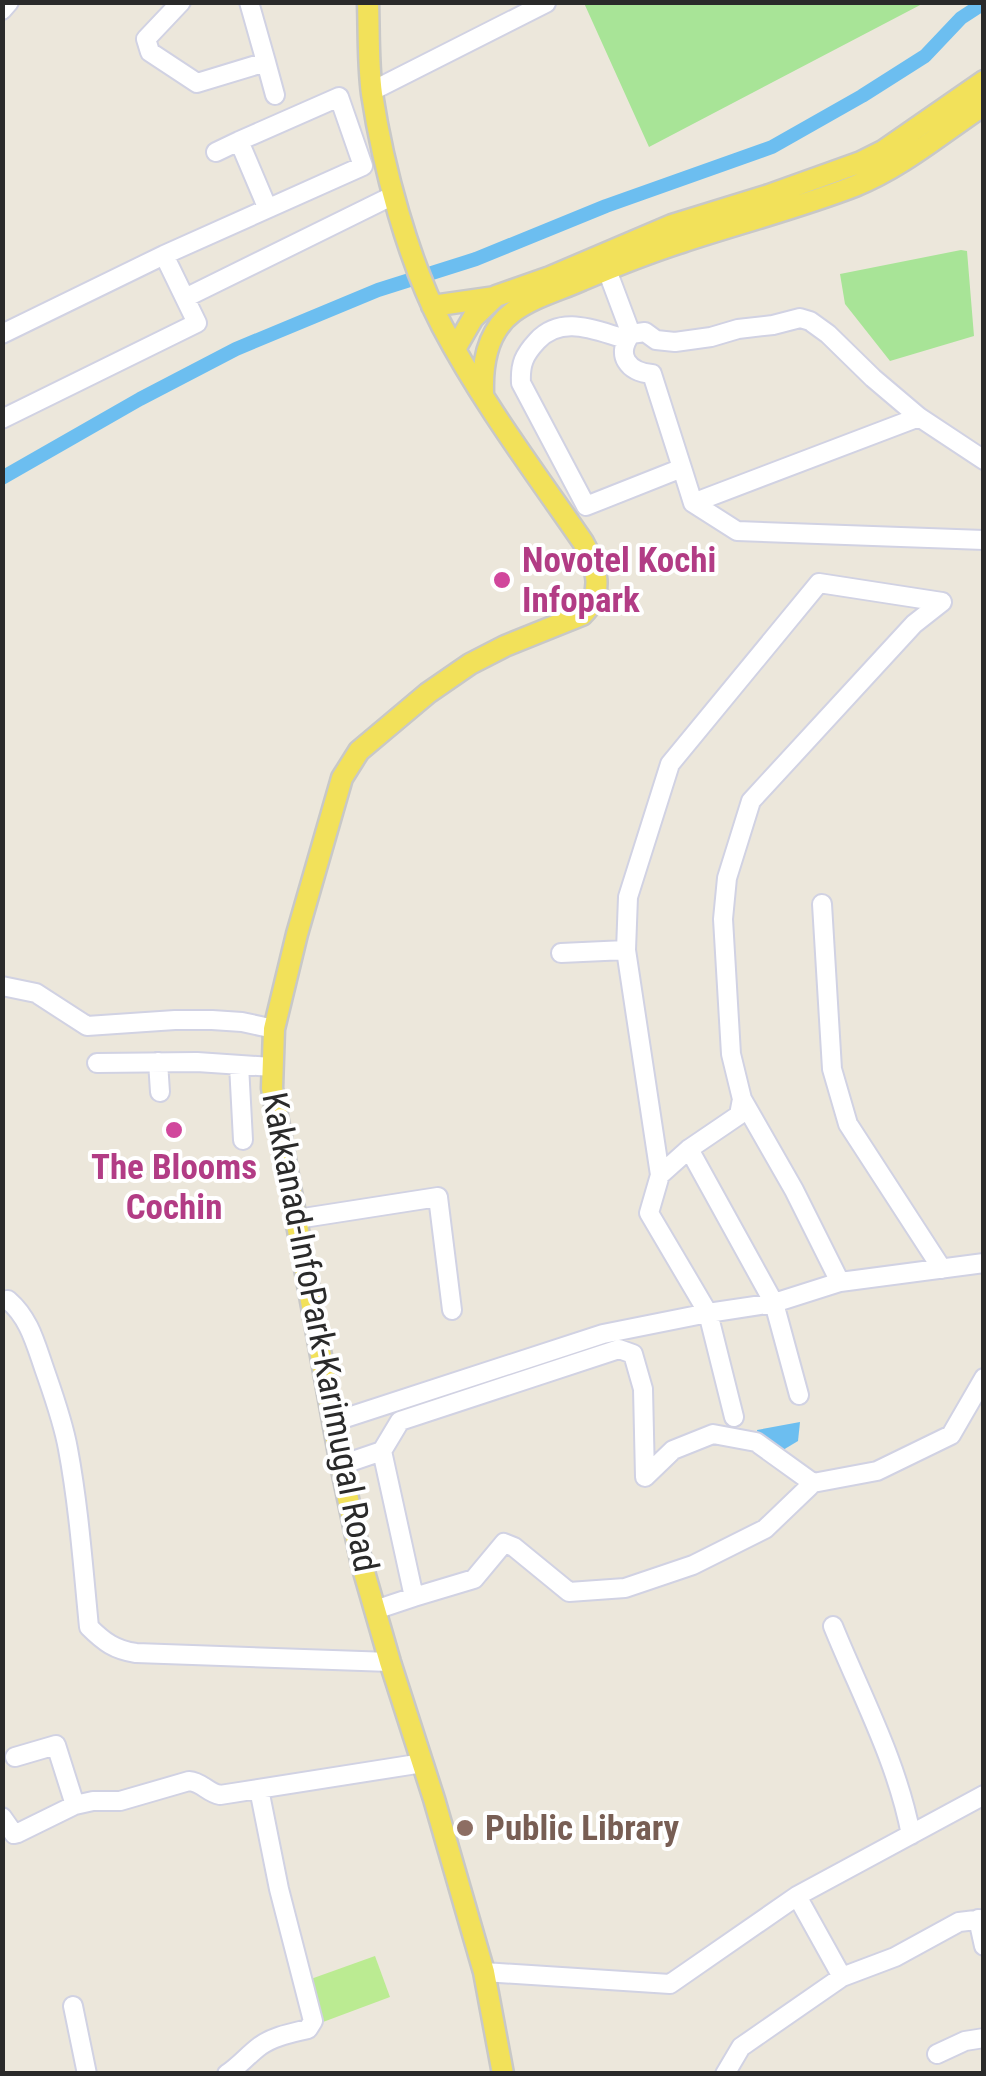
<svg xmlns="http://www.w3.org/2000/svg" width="986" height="2076" font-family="'Roboto Condensed',sans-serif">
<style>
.green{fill:#a8e497}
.pitch{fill:#bbeb92}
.water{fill:#6cbef0}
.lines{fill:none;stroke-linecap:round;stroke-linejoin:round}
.canal{stroke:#6cbef0;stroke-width:14}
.minor-casing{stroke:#d1d2e3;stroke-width:22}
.major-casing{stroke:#c8c8c8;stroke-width:25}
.minor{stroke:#fff;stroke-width:18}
.major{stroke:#f2e15a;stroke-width:20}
.hotel-dot{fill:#d1479c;stroke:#fff;stroke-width:4}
.education-dot{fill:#8d6e63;stroke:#fff;stroke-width:4}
.labels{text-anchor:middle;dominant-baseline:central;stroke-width:8;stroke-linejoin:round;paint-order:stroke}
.hotel-label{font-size:35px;font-weight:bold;fill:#b23c85;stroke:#fff;text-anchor:start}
.street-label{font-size:35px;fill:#2a2a2a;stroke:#fff}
.education-label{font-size:35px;font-weight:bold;fill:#785e54;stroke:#fff;text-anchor:start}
</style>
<rect width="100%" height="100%" fill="#ece7db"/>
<!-- green -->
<path class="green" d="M584 3H924L649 147Z
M961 250 967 251 974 336 890 361 845 304 840 274Z"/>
<!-- pitch -->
<path class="pitch" d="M375 1956 390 1997 323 2022 308 1980Z"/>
<!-- water -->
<path class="water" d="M800 1422 798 1441 783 1450 758 1437 757 1430Z"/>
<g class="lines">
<!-- canal -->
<path class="canal" d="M2 478 140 399 236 349 378 290 476 259 606 206 772 147 862 96 925 56 961 18 984 3"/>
<!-- minor casing -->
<g class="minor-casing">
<path id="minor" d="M181 2 146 39 150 52 197 83 266 62 249 2
M2 10 9 2
M266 62 275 95
M372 91 546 3
M216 152 239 141
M164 255 363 166 339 97 239 141 267 207
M607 270 631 334C615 355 628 372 652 374L682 468
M185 298 394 195
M2 334 164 255 197 323 2 419
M631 334 645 332 656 340 675 342 711 337 738 329 773 325 800 318 810 321 828 334 873 378 919 417 984 460
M626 339C596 331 562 314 537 341 524 355 520 364 521 383L586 506 682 468 693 503 737 531 984 540
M693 503 919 417
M822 904 832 1069 848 1124 942 1269
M561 953 626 950
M2 986 36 993 87 1026 175 1020H212L242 1022 274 1029
M158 1062 160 1092
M97 1063 197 1062 272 1067
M239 1065 243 1140
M689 1149 774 1303 799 1395
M660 1175 689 1149 739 1115 742 1099
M297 1219 438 1197 452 1310
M840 1282 794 1190 742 1099 731 1054 723 919 727 878 751 801 914 624 942 602
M2 1301 8 1300C29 1318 35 1342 44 1368 53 1394 63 1421 68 1449 79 1508 83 1567 89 1627 104 1642 115 1650 136 1653L390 1662
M734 1417 708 1313 649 1213 660 1175 626 950 628 897 670 764 819 583 942 602
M333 1422 603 1334 708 1313 774 1303 840 1282 984 1263
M382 1451 414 1597 474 1579 504 1543 514 1547 569 1592 625 1588 693 1565 765 1529 813 1483 877 1471 951 1435 984 1378
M341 1465 382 1451 400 1421 619 1349 633 1354 643 1389 645 1477 673 1450 713 1434 756 1442 813 1483
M375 1610 414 1597
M833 1626C861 1695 897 1761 911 1835
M15 1757 56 1745 75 1805
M2 1817 14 1834 18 1833 75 1805 93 1801H120L189 1781C202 1782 208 1793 220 1795L423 1763
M797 1896 842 1977
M978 1919 984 1946
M484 1972 670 1984 797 1896 984 1795
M73 2006 87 2074
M937 2054 965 2041 984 2038
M227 2074C239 2066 248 2055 260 2046 274 2036 292 2033 308 2029L313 2021 279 1889 259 1789
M725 2074 741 2047 842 1977 895 1957 959 1922 984 1919"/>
</g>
<!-- major casing -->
<g class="major-casing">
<path id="major" d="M368 2C369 32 368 64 372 94 383 167 408 260 442 326 482 402 534 471 583 542 597 567 605 593 582 615L505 646 470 664 428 693 359 751 342 778 297 934 274 1029 272 1088 341 1465 362 1565 390 1662 434 1799 484 1972 503 2074
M432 306 495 297
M455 349 473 318 496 296 550 277 672 225 769 195 861 162 883 151 984 81
M483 393C482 363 487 331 513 312 533 297 560 290 582 280 615 266 648 253 682 242 739 223 798 208 855 186 902 167 942 133 984 105"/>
</g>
<!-- minor -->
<use href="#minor" class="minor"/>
<!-- major -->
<use href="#major" class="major"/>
</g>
<!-- markers -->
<g class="hotel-dot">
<circle cx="502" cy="580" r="10"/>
<circle cx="174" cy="1130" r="10"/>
</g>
<circle class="education-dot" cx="465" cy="1828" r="10"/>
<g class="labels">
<!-- hotel labels -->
<g class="hotel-label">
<text x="522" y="560">Novotel Kochi<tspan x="522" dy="40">Infopark</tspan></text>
<text x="174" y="1167" text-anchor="middle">The Blooms<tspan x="174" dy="40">Cochin</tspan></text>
</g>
<!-- street labels -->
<g class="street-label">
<text transform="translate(320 1332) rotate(79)">Kakkanad-InfoPark-Karimugal Road</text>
</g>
<!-- education labels -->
<g class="education-label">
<text x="485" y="1828">Public Library</text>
</g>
</g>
<!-- border -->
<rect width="986" height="2076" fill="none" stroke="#2a2a2a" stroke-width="10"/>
</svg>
